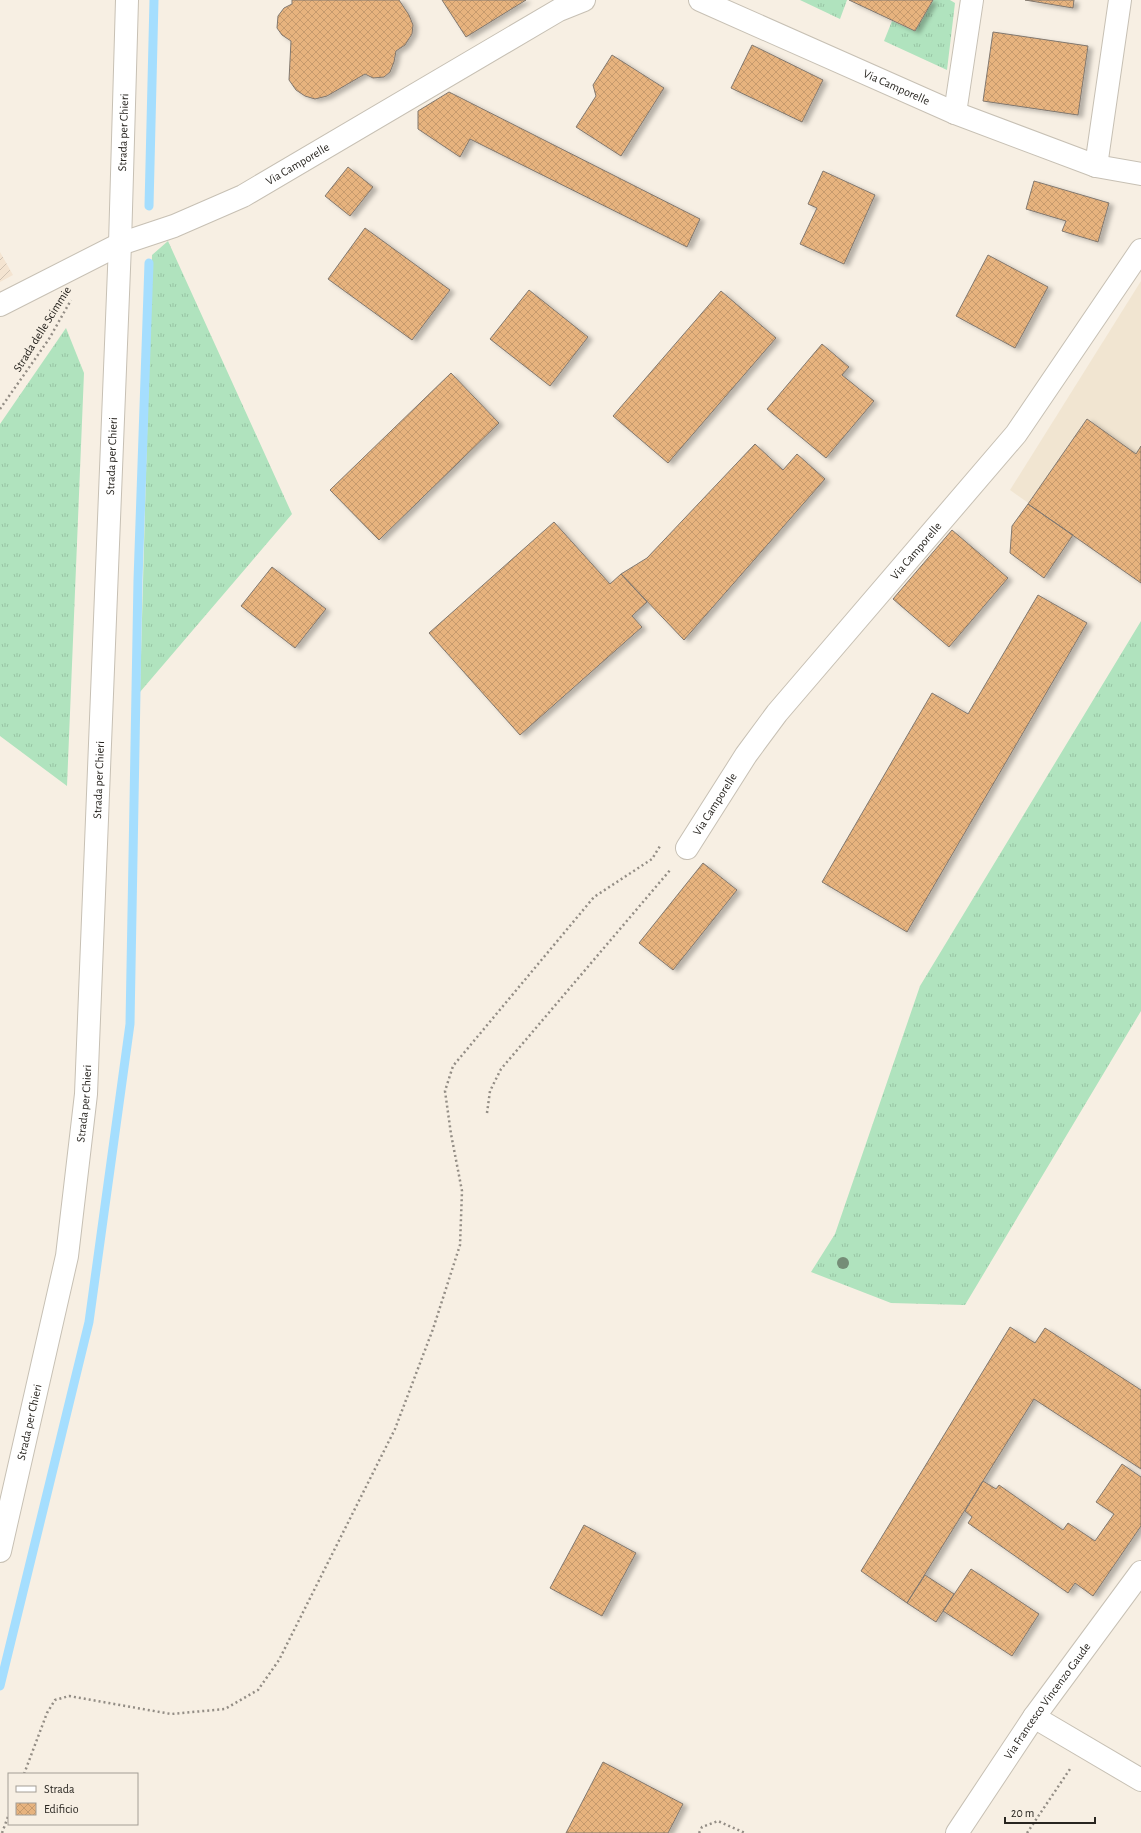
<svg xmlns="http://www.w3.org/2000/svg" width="1141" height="1833" font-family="'Alegreya Sans',sans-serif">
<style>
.commercial{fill:#f1e5d1}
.industrial{fill:url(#industrial-furrows)}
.grass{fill:url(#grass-tufts)}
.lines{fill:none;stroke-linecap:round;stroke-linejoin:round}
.stream{stroke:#a5defe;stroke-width:9}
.building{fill:url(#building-cross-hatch);stroke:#81786f;filter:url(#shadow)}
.minor-casing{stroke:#c7c0b4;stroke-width:24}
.tertiary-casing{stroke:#c7c0b4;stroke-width:24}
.secondary-casing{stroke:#c7c0b4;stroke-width:24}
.path{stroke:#938d85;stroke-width:2.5;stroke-dasharray:2 3;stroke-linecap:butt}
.minor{stroke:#fff;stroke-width:22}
.tertiary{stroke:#fff;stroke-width:22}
.secondary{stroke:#fff;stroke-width:22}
.tree{fill:#758d77}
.labels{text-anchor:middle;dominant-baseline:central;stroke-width:4;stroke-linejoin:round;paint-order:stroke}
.street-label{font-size:12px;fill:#282520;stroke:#f7efe3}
</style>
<defs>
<pattern id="industrial-furrows" width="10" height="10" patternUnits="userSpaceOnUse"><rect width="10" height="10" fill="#f4e4d1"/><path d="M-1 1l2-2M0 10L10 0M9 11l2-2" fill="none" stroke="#d1c3b3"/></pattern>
<pattern id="grass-tufts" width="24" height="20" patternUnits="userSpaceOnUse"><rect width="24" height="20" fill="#b0e3be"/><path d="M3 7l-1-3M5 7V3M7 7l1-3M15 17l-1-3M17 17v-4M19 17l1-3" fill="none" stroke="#97c3a3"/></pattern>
<pattern id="building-cross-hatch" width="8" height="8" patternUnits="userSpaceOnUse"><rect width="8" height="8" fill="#e7b37e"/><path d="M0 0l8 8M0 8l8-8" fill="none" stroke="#c69a6d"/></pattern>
<filter id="shadow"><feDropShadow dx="4.5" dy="2.5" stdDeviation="2" flood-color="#0004"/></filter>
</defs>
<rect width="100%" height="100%" fill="#f7efe3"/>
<!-- commercial -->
<path class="commercial" d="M1141 281V583L1010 490Z"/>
<!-- industrial -->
<path class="industrial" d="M0 252 13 275 0 282Z"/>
<!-- grass -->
<path class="grass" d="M800 0H847L840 19Z
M933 0H950L955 3 947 70 884 41 892 21 915 31Z
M168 241 292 514 140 692 152 255Z
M66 328 84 373 67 786 0 736V424Z
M1141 621V1011L965 1305 891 1303 811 1272 835 1234 920 986Z"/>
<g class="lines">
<!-- stream -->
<path class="stream" d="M149 206 154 0
M0 1686 89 1322 130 1024 138 580 149 263"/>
</g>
<!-- building -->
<path class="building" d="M292 0H399L409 15 413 25 412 34 405 45 396 51 394 62 390 72 384 77 373 78 365 74 327 96 315 99 305 96 296 90 289 80 291 41 282 35 277 28 278 16 284 8 292 4Z
M442 0H526L466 37Z
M849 0H933L915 31Z
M1025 0H1074L1073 8Z
M993 32 1088 46 1078 115 983 101Z
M752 45 823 80 802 122 731 88Z
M612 55 664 88 621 156 576 127 596 96 593 85Z
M449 92 700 219 687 247 470 139 460 157 418 129V111Z
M348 167 373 187 350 216 325 196Z
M823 171 875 195 844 264 800 244 817 208 808 204Z
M1034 181 1109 203 1098 242 1062 231 1066 221 1026 209Z
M365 228 450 290 412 340 328 279Z
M988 255 1048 287 1015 348 956 316Z
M529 290 588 337 550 386 490 339Z
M721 291 776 338 668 463 613 416Z
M822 344 849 367 842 375 874 401 826 458 767 409Z
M451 373 499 423 379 540 330 490Z
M1087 419 1136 454 1141 446V583L1028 504Z
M755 444 783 470 797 454 825 479 684 640 621 574 647 558Z
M1028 504 1073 535 1044 578 1010 553 1012 526Z
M554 522 610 584 621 574 647 602 632 616 642 627 520 735 429 633Z
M952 530 1008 578 949 647 893 599Z
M272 567 326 609 295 648 241 606Z
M1038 595 1087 623 907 932 822 882 932 693 968 714Z
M703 863 737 890 673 970 639 943Z
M1010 1327 1035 1343 1045 1328 1141 1390V1469L1034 1399 907 1603 861 1571Z
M1122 1464 1141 1477V1526L1093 1596 1075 1583 1068 1593 968 1523 972 1517 965 1511 983 1481 996 1489 999 1485 1063 1530 1068 1523 1095 1541 1114 1514 1096 1502Z
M584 1525 636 1553 602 1616 550 1588Z
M971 1569 1039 1614 1012 1656 943 1611Z
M925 1575 954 1594 936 1622 907 1603Z
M603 1762 683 1804 668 1833H566Z"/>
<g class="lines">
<!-- minor casing -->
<g class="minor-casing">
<g id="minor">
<path id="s1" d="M700 0 955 113 1096 166 1141 174"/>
<path d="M955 113 972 0"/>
<path d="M1096 166 1120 0"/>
<path id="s2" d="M0 305 120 244 174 226 243 196 559 10 584 0"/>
<path id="s3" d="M687 848 746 755 777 713 1016 434 1141 250"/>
<path d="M1034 1717 1141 1780"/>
</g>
</g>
<!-- tertiary casing -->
<g class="tertiary-casing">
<g id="tertiary">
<path id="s4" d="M957 1833 1034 1717 1141 1572"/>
</g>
</g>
<!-- secondary casing -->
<g class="secondary-casing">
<g id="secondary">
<path id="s5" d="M0 1551 67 1256 86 1094 120 244 127 0"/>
</g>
</g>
<!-- path -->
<path class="path" d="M0 409 49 339 71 300
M487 1113 490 1091 501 1069 671 869
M24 1774 47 1713 55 1700 69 1696 171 1714 225 1709 258 1690 279 1660 395 1429 433 1329 460 1245 462 1191 451 1134 445 1091 453 1066 594 897 652 859 660 846
M2 1833 9 1814
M699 1833 702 1827 718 1821 745 1833
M1027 1833 1070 1769"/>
<!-- minor -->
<use href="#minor" class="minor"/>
<!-- tertiary -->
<use href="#tertiary" class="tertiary"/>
<!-- secondary -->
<use href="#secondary" class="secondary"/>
</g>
<!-- trees -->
<circle class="tree" cx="843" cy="1263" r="6"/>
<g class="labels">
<!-- street labels -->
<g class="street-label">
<text stroke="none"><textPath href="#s1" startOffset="215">Via Camporelle</textPath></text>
<text stroke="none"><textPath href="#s5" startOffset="1428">Strada per Chieri</textPath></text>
<text stroke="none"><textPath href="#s2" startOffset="330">Via Camporelle</textPath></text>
<text transform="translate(42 329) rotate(-58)">Strada delle Scimmie</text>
<text stroke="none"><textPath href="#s5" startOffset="1104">Strada per Chieri</textPath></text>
<text stroke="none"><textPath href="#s3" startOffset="376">Via Camporelle</textPath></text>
<text stroke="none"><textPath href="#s5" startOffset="780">Strada per Chieri</textPath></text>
<text stroke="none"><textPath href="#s3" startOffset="52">Via Camporelle</textPath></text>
<text stroke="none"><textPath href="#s5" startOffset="456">Strada per Chieri</textPath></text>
<text stroke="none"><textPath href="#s5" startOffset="132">Strada per Chieri</textPath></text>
<text stroke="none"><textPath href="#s4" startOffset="160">Via Francesco Vincenzo Gaude</textPath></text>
</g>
</g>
<!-- legend -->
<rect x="8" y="1773" width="130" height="52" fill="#f7efe3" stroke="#a49e95"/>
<rect x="16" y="1786" width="20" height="6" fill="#ffffff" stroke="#a49e95"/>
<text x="44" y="1793" font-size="12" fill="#282520">Strada</text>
<rect x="16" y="1803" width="20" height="12" fill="url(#building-cross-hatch)" stroke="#a49e95"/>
<text x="44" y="1813" font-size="12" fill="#282520">Edificio</text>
<!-- scale -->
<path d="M1005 1817v6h90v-6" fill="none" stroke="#282520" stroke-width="2"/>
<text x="1011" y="1817" font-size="12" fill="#282520" stroke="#f7efe3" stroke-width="3" paint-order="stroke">20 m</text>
</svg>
